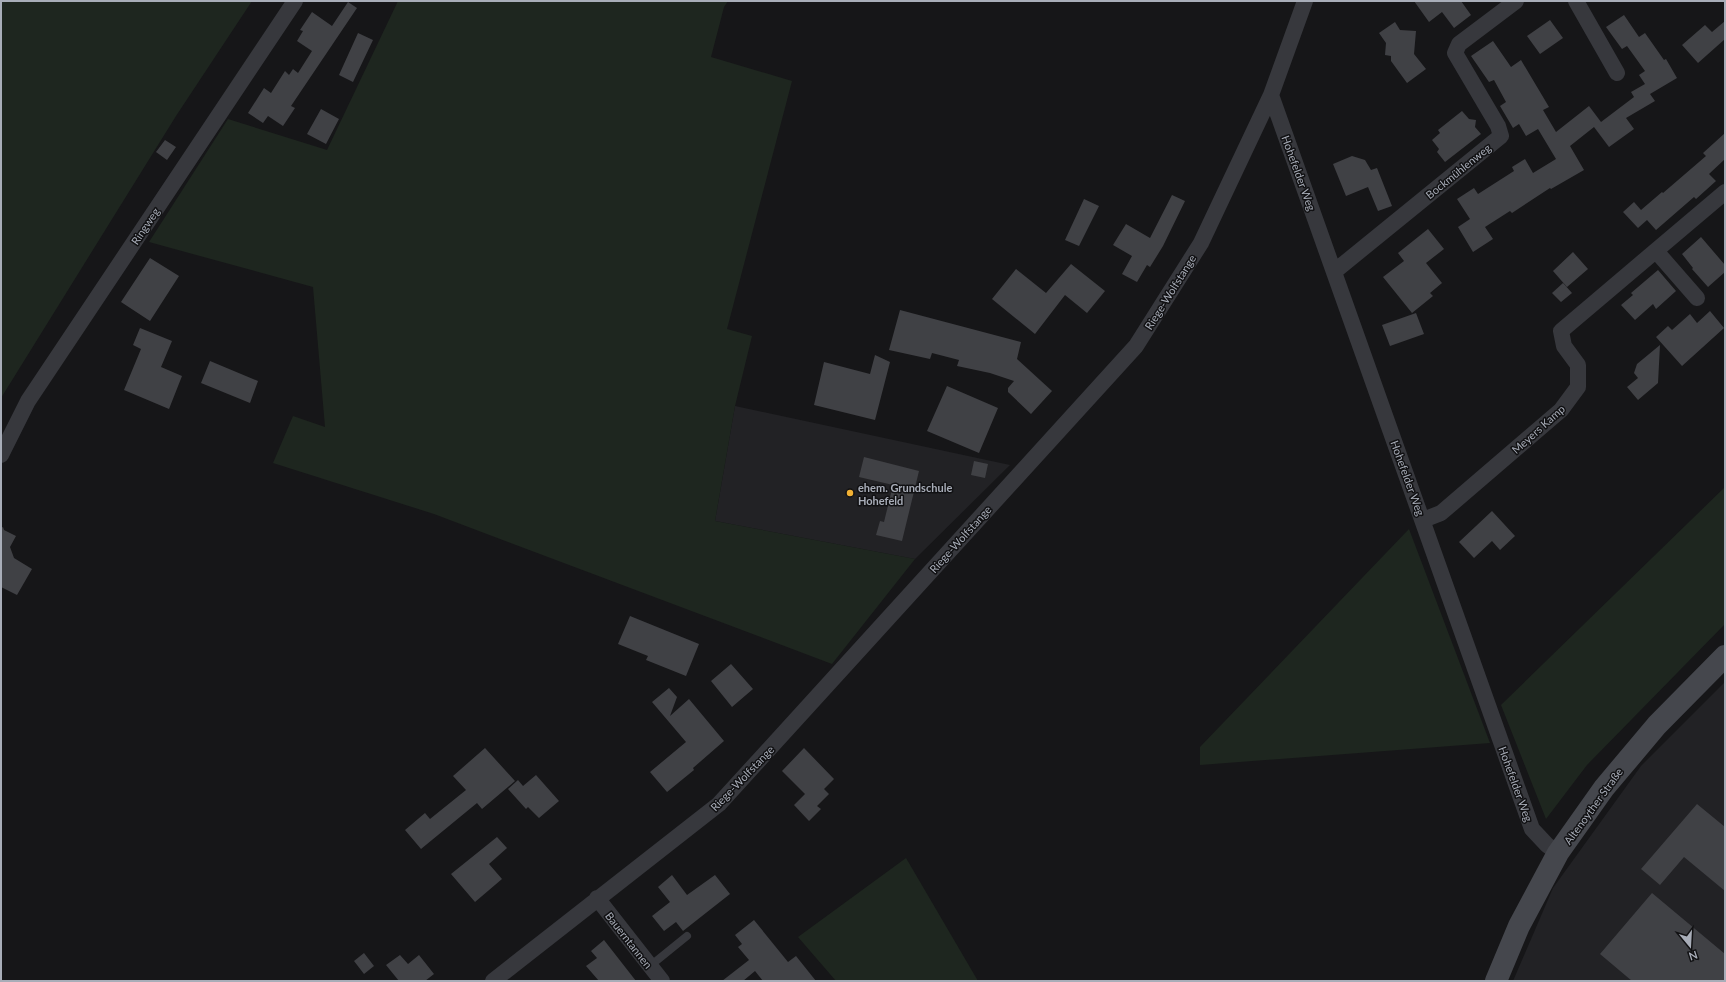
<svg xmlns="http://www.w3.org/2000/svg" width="1726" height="982" font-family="Lato,sans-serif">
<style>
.built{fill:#222225}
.green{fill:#1e261f}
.building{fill:#404145}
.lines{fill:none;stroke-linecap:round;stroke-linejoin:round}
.service{stroke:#37383d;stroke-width:8}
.minor{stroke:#37383d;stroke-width:16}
.secondary{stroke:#45474d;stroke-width:22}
.poi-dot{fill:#f2b134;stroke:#111113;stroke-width:1.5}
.labels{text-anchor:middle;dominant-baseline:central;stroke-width:3;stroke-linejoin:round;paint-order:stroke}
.street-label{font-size:11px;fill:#a8adb8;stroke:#111113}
.poi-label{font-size:11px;font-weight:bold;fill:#a8adb8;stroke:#111113;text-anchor:start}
</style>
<rect width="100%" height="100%" fill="#161618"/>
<!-- built -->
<path class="built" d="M735 406 1010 465 915 559 715 521Z
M1725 682V981H1513L1553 888 1641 766Z"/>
<!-- green -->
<path class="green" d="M1 1H252L176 116 1 398Z
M398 1H728L724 7 711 57 792 81 727 329 752 336 735 406 715 521 915 559 832 664 434 514 273 463 293 416 325 427 313 287 149 242 228 119 327 150Z
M1725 487V624L1587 765 1546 819 1501 705Z
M1409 529 1490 743 1200 765V747Z
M906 858 978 981H836L798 937Z"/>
<!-- building -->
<path class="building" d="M1414 1H1461L1471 15 1454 28 1442 12 1429 22Z
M348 2 357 8 291 106 295 108 283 126 268 116 263 123 248 113 264 88 271 93 285 71 289 75 293 69 298 73 312 51 297 41 303 31 300 30 312 12 332 26Z
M1624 15 1639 37 1645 33 1664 60 1666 59 1677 78 1650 94 1655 101 1626 118 1634 129 1609 147 1594 127 1570 146 1584 170 1551 189 1550 188 1512 213 1510 211 1485 227 1493 239 1473 252 1458 227 1470 219 1457 199 1474 188 1478 194 1514 171 1512 167 1525 159 1533 173 1556 159 1538 129 1526 136 1519 124 1513 128 1500 106 1506 102 1494 80 1489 82 1471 56 1493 41 1511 67 1521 60 1549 107 1543 110 1556 132 1589 106 1601 122 1634 97 1631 92 1645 84 1639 75 1645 71 1627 46 1622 49 1606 27Z
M1550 20 1563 38 1540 54 1527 36Z
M1725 21V39L1698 63 1682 45 1705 25 1712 32Z
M1395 22 1400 30 1416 31 1414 54 1426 69 1407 83 1391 61V56L1385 55 1386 43 1379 33Z
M358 33 373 40 353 82 339 75Z
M321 109 339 119 326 144 307 134Z
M1462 111 1469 119 1476 120 1475 127 1481 134 1445 162 1437 152 1439 149 1432 140 1440 133 1438 130Z
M1725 133V159L1709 174 1716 181 1696 199 1694 197 1656 230 1647 220 1638 228 1623 212 1634 202 1641 210 1662 192 1663 193 1706 156 1703 153Z
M165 140 176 147 167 160 156 152Z
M1352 156 1365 160 1371 170 1377 168 1392 206 1378 211 1368 187 1346 196 1333 164Z
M1172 195 1185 201 1163 246 1150 267 1147 265 1137 282 1122 274 1132 256 1113 245 1126 224 1150 238Z
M1084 199 1099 206 1079 246 1065 240Z
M1428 229 1444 249 1426 263 1442 283 1430 293 1433 296 1412 313 1383 277 1404 261 1398 253Z
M1701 237 1725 265V272L1708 287 1692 269 1693 268 1682 254Z
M1573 252 1588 269 1567 287 1553 271Z
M150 258 179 276 150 321 121 302Z
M1071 264 1105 291 1087 313 1065 295 1035 334 992 299 1016 269 1046 293Z
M1658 270 1676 291 1656 309 1653 304 1635 320 1621 305 1633 295 1631 293Z
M1563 283 1572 293 1561 302 1552 293Z
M900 310 1021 342 1017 359 1052 391 1031 414 1008 392V388L1014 381 990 373 957 366 959 360 932 353 930 359 889 350Z
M1710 311 1724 328 1682 366 1656 337 1668 326 1672 330 1690 314 1697 323Z
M1416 313 1424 334 1390 346 1382 325Z
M140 328 172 341 161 367 182 376 169 409 124 390 141 349 133 345Z
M1660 345 1658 383 1638 400 1627 387 1638 378 1634 373 1637 364Z
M875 355 890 362 875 420 814 405 824 362 870 374Z
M210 361 258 381 250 403 201 383Z
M947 386 998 408 979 453 927 431Z
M864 457 919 471 902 541 876 535 880 521 884 522 893 485 859 477Z
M974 461 988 464 985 478 971 475Z
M1492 511 1515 536 1500 550 1492 541 1474 558 1459 542Z
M3 527 4 530 16 536 10 547 14 558 32 569 17 595 1 587V528Z
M630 616 699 644 686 676 646 660 648 656 618 644Z
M731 664 753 689 732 707 711 681Z
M669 688 677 697 670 716 689 699 724 741 693 768 694 770 667 792 650 772 686 742 652 702Z
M485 748 515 781 482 809 477 803 421 849 405 830 425 813 430 819 466 790 453 776Z
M804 748 834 779 824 789 829 794 817 806 821 809 809 821 794 805 805 794 782 771Z
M536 775 559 801 539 818 528 807 526 809 508 789 518 780 523 786Z
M1697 804 1725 827V891L1684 857 1660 885 1641 869Z
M497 837 507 848 489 864 502 879 475 902 451 874Z
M672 875 687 895 715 875 730 894 683 931 676 922 664 931 652 916 670 902 658 887Z
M1652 893 1725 954V981H1632L1600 954Z
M754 920 788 962 796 956 816 981H763L755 971 743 981H722L749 960 738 947 742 944 735 935Z
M604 940 636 981H599L586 966 597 958 591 951Z
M364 953 374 966 364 974 354 961Z
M400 955 408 964 419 955 434 974 425 981H399L386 965Z"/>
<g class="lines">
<!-- service -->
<path class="service" d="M650 966 687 936"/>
<!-- minor -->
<path class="minor" d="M1576 1 1617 73
M1271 95 1532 829 1547 845 1558 853
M1656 251 1697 298
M1335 271 1501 136 1498 126 1455 53 1459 44 1516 1
M1 455 28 401 295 1
M1423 520 1441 513 1561 410 1578 387V365L1564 346 1561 331 1725 192
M597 898 662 981
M493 981 719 804 1136 346 1201 243 1271 95 1305 1"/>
<!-- secondary -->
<path class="secondary" d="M1496 981 1519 926 1558 853 1604 788 1657 725 1725 656"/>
</g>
<!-- markers -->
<circle class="poi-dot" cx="850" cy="493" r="4"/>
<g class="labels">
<!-- street labels -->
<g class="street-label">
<text transform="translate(1458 171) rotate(-39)">Bockmühlenweg</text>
<text transform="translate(1299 173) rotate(70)">Hohefelder Weg</text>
<text transform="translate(145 226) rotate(-56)">Ringweg</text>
<text transform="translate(1170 292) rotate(-58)">Riege-Wolfstange</text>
<text transform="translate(1538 429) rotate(-42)">Meyers Kamp</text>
<text transform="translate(1408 478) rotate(70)">Hohefelder Weg</text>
<text transform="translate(960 539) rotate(-48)">Riege-Wolfstange</text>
<text transform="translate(742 778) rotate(-46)">Riege-Wolfstange</text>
<text transform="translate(1516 784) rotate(70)">Hohefelder Weg</text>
<text transform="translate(1593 806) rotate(-54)">Altenoyther Straße</text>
<text transform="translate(629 940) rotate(52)">Bauerntannen</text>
</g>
<!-- poi labels -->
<g class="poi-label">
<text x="858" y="487">ehem. Grundschule<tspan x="858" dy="13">Hohefeld</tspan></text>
</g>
</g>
<!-- border -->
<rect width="1726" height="982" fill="none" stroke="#a8adb8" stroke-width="4"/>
<!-- north arrow -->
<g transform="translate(1690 946) rotate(162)" stroke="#111113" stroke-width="3" paint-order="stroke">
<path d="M0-3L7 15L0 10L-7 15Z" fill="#a8adb8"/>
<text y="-6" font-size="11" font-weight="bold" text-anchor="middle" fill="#a8adb8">N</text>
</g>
</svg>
